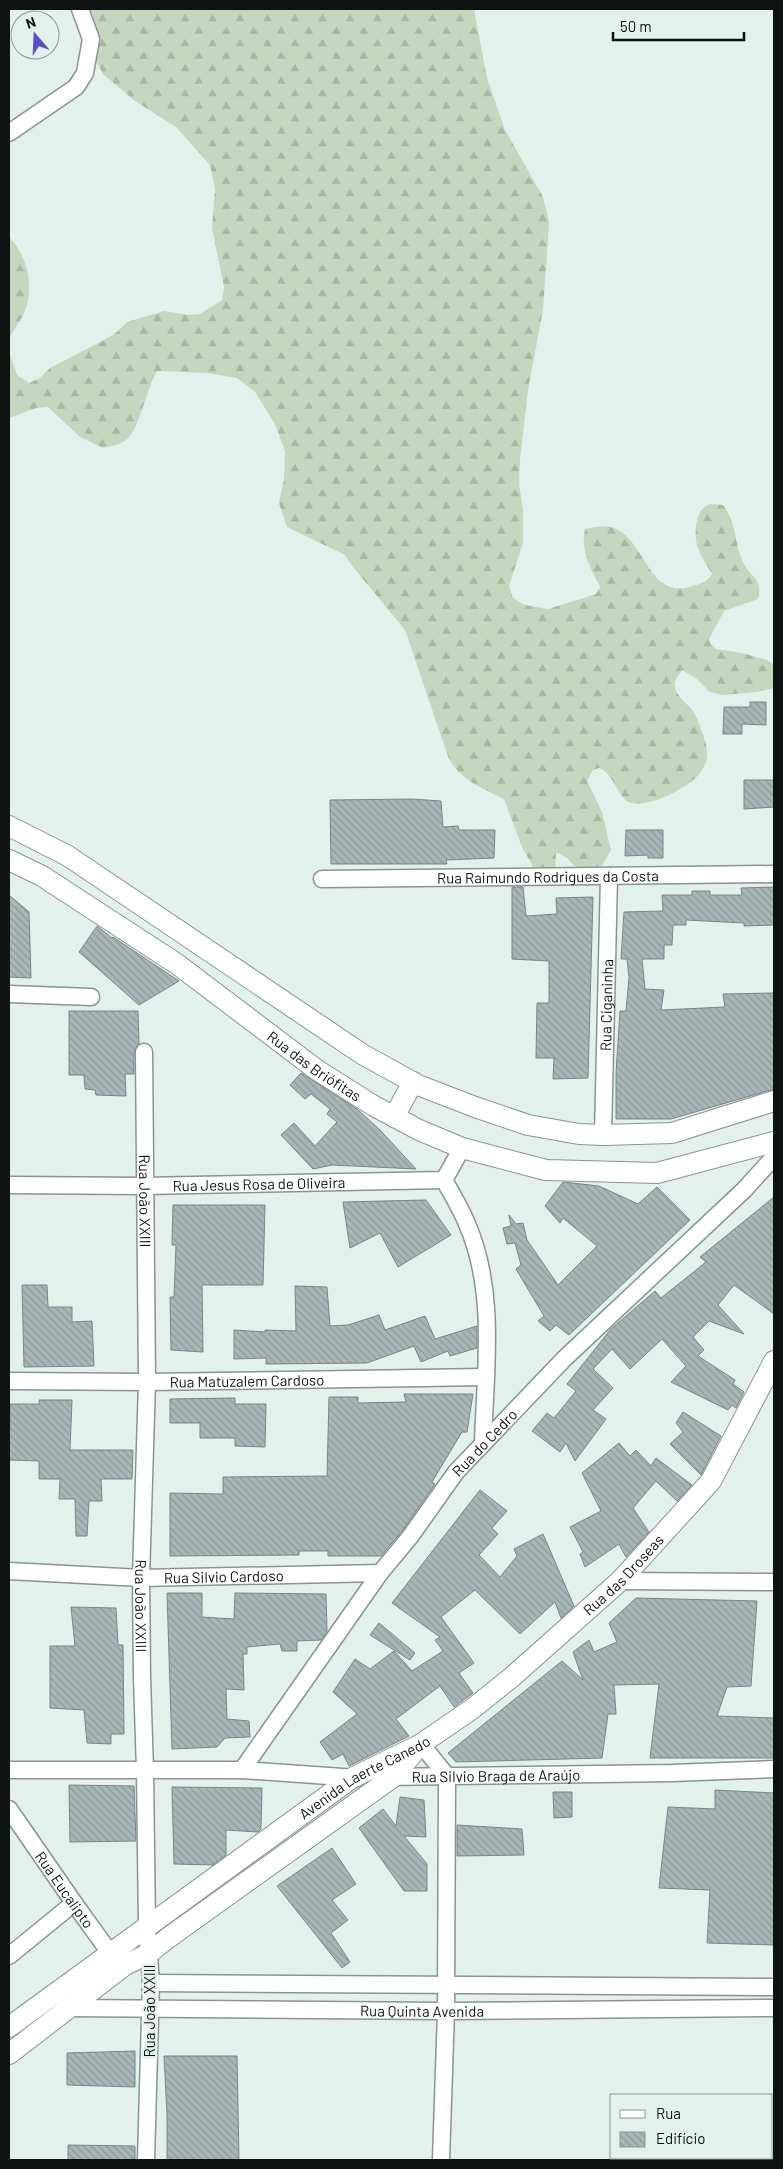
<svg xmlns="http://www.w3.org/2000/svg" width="783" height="2169" font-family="Barlow,sans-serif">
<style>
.forest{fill:url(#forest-firs)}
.building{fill:url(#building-back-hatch);stroke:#798686}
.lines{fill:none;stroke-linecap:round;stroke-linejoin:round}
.minor-casing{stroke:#889592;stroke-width:19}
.tertiary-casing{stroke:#889592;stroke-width:22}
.minor{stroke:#fff;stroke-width:16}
.tertiary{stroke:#fff;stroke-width:20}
.labels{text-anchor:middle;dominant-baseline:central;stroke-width:5;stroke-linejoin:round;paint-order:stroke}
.street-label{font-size:15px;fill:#0e1312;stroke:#e3f1ed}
</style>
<defs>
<pattern id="forest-firs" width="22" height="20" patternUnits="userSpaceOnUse" patternTransform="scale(1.25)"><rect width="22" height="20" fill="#c5d7bf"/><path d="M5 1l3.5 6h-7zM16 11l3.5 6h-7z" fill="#a8b8a3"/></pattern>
<pattern id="building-back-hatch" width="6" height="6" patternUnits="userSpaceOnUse" patternTransform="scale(1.25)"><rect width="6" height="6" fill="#a8b6b7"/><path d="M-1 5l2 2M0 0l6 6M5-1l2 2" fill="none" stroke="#8f9c9c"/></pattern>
</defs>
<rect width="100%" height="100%" fill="#e3f1ed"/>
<!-- forest -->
<path class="forest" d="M78 9H474L487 78 505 130 542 195 547 212 549 224 543 310 528 390 520 460 519 484 523 509V543L509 586 513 598 525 605 548 609 596 594 600 587C591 568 580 551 585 529 596 527 606 524 616 529 646 542 649 601 693 586 702 583 707 582 712 574 707 565 700 555 697 545 694 534 695 506 711 504 715 504 719 505 723 505 737 522 734 545 744 564 752 579 763 578 758 599L724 611 709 639 711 644 716 649 742 653 767 660 774 665V688L757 692 723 695 710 692 696 678 682 670C679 675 673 680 675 687 677 697 687 703 693 711 697 716 699 725 702 732 715 763 702 777 675 792 663 798 645 806 631 803 618 800 615 774 599 768L593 770 587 781 602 812 611 850C604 863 599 872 584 876L567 858 556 852 555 877 535 870 522 847 504 799C482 788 462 781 449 759L405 630 353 567 345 555 287 527 279 503 284 479 285 451 275 424 255 392 237 378 207 373 157 371C147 387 139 431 126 440 119 445 111 446 103 448L80 437 48 407 36 408 9 418V352L17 375 29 383 40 378 50 368 106 339 117 332 127 322 164 311 188 315 200 314 222 300 224 288 222 277 212 228 215 189 210 165 176 127 135 101 103 74 95 59Z
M9 237C29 258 36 291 22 317 18 325 11 332 9 341Z"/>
<!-- building -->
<path class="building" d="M750 702H766V725L742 724V734H723L724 707H750Z
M744 780H774V807L744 809Z
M412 799 441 801 443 827 458 826 459 830H495L494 858 446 860 447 864H331L330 800Z
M626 830H663V858H648V855L625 856Z
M512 887H523L526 916 557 914 556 898 593 897 588 1078 553 1079 554 1058H536L537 1003H549V961L512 959Z
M774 887V925L744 926V923L686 920V925H673L672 945H664V959H642L645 989 664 990 661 1010 725 1007 723 994 774 993V1089L671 1119H616V1073L620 1011H626L629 977 627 959H621L624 912 663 911 662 895H692V891H710V895H742L741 888Z
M9 895 29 912 31 978 9 977Z
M97 926 112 938 113 937 179 981 139 1005 79 952Z
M69 1011H138L139 1044 134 1052V1074H125L126 1096 96 1095 95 1090 85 1089 84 1075H69Z
M301 1073 357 1109 380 1130 416 1169 332 1165 313 1169 281 1135 294 1123 315 1146 337 1122 327 1114 330 1109 311 1094 305 1099 290 1085Z
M563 1182 599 1186 638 1204 657 1187 690 1220 569 1335 556 1325 550 1331 538 1321 544 1316 516 1269 521 1265 515 1243 507 1244 503 1228 511 1226 509 1215 516 1224 523 1223 527 1240 558 1285 597 1246 563 1218 560 1223 545 1206Z
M774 1197V1314L734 1285 718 1305 744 1334 709 1321 693 1337 704 1350 698 1356 735 1380 733 1384 744 1392 736 1408 732 1405 728 1410 671 1382 686 1366 662 1339 630 1369 612 1349 593 1369 613 1388 593 1410 606 1419 575 1461 566 1443 560 1452 532 1431 547 1413 554 1418 576 1391 567 1384 611 1329 655 1291 661 1298 706 1262 700 1257Z
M426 1200 451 1235 398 1267 380 1233 350 1248 343 1202Z
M173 1205H265L263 1285H202L203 1352 171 1350 170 1297H174L176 1245H172Z
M22 1285H47L48 1307H72V1322L92 1321 94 1366 24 1367Z
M295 1286 327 1287 330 1326 348 1325 379 1315 385 1330 425 1316 435 1339 477 1326V1348L450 1356 448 1351 421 1362 414 1346 367 1363 266 1364V1358L234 1359V1330L265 1332V1330L296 1331Z
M404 1394H473L467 1432H462L432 1482 435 1484 402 1531 381 1556H328V1551H299V1555L170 1556V1493L223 1494V1477L327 1476 329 1397H358V1403L406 1402Z
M235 1398V1404H266L265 1447 235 1446V1438H200V1423H170V1399Z
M39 1400H72L70 1450H133L132 1479H101L102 1501H89L87 1536H76L75 1499H59L60 1479H39V1461L9 1460 10 1404H39Z
M683 1412 721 1436 701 1475 670 1444 683 1432 676 1423Z
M619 1443 630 1456 636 1450 651 1466 656 1458 692 1485 677 1501 656 1481 633 1508 649 1532 626 1557 619 1544 585 1567 580 1554 583 1552 570 1527 601 1511 582 1473Z
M480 1490 507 1511 492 1528 498 1534 479 1555 500 1577 517 1556 514 1549 543 1534 574 1606 561 1618 555 1602 520 1634 475 1590 441 1617 474 1663 459 1673 473 1693 454 1707 440 1686 396 1719 409 1736 349 1766 343 1754 332 1760 320 1742 357 1714 333 1692 355 1659 370 1669 394 1651 412 1671 443 1651 435 1640 440 1637 392 1603Z
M167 1593H202V1617L234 1619 235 1593 326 1594 327 1632 321 1640 297 1641V1651H282L280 1644 247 1647V1654H243L244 1690 226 1689 227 1719 249 1721 250 1737 225 1738 217 1747 172 1749Z
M636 1598 757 1601 751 1686 727 1687 717 1716 774 1718V1758H650L659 1684 614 1685 616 1714H608L602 1758 456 1762 448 1753 562 1661 583 1680 573 1652 589 1640 594 1652 617 1642 609 1623Z
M71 1607 116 1608 118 1645H123L124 1734H111V1744L87 1743 84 1710 50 1708V1646H75Z
M379 1623 415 1653 410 1660 370 1635Z
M69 1785 134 1786 136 1841 70 1842Z
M172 1787 262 1788 261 1829 258 1832 226 1830V1855L213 1865 174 1864Z
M715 1790 774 1793V1945L707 1943 710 1890 659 1888 668 1807 715 1809Z
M553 1792H572V1817L554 1818Z
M400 1797 424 1800 426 1837 404 1836 427 1864V1891H404L359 1828 383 1809 396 1826Z
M457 1825 522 1829 524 1855 457 1856Z
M332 1848 356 1884 332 1900 348 1920 331 1933 350 1962 342 1968 277 1886Z
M135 2051V2087L67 2085V2053Z
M164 2056H237L239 2160H167V2114Z
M68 2145 135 2146V2160H68Z"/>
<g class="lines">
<!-- minor casing -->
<g class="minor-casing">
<g id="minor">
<path d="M9 133 76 87 85 73 91 39 80 9"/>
<path id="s1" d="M322 879 774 874"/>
<path d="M9 994 91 997"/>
<path id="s2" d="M144 1052 147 1382 141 1578 142 1677 145 1771 147 1928 151 1983 146 2160"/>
<path id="s3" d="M603 1135 609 876"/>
<path d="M444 1180C452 1194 461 1209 467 1224 497 1292 485 1372 483 1443"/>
<path id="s4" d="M9 1185 144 1186 444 1180 462 1148"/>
<path id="s5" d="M9 1381 147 1382 485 1377"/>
<path id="s6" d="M9 1571 141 1578 380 1573"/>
<path d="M620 1581 774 1582"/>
<path d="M421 1744 447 1776 446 2011 441 2160"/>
<path d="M9 1770H242L357 1778"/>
<path id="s7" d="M242 1770 380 1573 410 1537 456 1472 565 1358 744 1190 774 1157"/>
<path id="s8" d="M384 1777 672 1773 774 1769"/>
<path id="s9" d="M9 1809 74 1903 110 1953 119 1960"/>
<path d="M9 1956 74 1903"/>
<path d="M151 1983 774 1987"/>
<path id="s10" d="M70 2008 446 2011 774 2008"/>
</g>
</g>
<!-- tertiary casing -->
<g class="tertiary-casing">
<g id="tertiary">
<path d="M9 826 68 856 362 1054 418 1085 475 1107 528 1125 579 1134 603 1135 672 1133 774 1101"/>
<path id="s11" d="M9 860 42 876 177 964 317 1070 374 1106 419 1130 462 1148 546 1170 657 1173 774 1142"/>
<path d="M394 1117 413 1082"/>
<path id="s12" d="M9 2027 352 1778 421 1744 472 1709 512 1677 620 1581 711 1481 774 1361"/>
<path d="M9 2054 125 1965 148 1954 168 1938 393 1777 415 1751"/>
</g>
</g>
<!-- minor -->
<use href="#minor" class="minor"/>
<!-- tertiary -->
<use href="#tertiary" class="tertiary"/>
</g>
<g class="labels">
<!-- street labels -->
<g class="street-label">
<text stroke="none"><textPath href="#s1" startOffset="226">Rua Raimundo Rodrigues da Costa</textPath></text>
<text stroke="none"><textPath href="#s3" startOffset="130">Rua Ciganinha</textPath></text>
<text stroke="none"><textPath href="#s11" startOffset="369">Rua das Briófitas</textPath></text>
<text stroke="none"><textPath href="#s4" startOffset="250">Rua Jesus Rosa de Oliveira</textPath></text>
<text stroke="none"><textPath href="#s2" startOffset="149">Rua João XXIII</textPath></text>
<text stroke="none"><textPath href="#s5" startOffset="238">Rua Matuzalem Cardoso</textPath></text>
<text stroke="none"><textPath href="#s7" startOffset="408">Rua do Cedro</textPath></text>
<text stroke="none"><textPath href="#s12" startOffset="765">Rua das Droseas</textPath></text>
<text stroke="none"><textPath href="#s6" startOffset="215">Rua Silvio Cardoso</textPath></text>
<text stroke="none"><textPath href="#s2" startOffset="554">Rua João XXIII</textPath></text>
<text stroke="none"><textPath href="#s8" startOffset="112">Rua Silvio Braga de Araújo</textPath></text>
<text stroke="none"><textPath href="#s12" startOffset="435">Avenida Laerte Canedo</textPath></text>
<text stroke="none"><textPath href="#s9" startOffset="98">Rua Eucalipto</textPath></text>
<text stroke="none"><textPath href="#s10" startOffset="352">Rua Quinta Avenida</textPath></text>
<text transform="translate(149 2011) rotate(-90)">Rua João XXIII</text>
</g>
</g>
<!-- border -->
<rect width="783" height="2169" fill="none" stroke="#0e1312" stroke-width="20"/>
<!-- legend -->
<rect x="610" y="2094" width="162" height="65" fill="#e3f1ed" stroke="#8e9895"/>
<rect x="620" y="2110" width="25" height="8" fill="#ffffff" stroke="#8e9895"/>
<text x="656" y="2119" font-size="15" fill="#0e1312">Rua</text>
<rect x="620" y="2132" width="25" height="15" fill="url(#building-back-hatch)" stroke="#8e9895"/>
<text x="656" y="2144" font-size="15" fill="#0e1312">Edifício</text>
<!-- north arrow -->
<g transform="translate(35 35) rotate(341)"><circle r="24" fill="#e3f1ed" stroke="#8e9895"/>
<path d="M0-4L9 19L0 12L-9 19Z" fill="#5850c8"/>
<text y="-8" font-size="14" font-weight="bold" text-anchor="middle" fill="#0e1312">N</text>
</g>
<!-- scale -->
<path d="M613 32v8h131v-8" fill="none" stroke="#0e1312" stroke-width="2.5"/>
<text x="620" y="32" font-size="15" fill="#0e1312" stroke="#e3f1ed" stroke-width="4" paint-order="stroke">50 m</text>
</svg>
